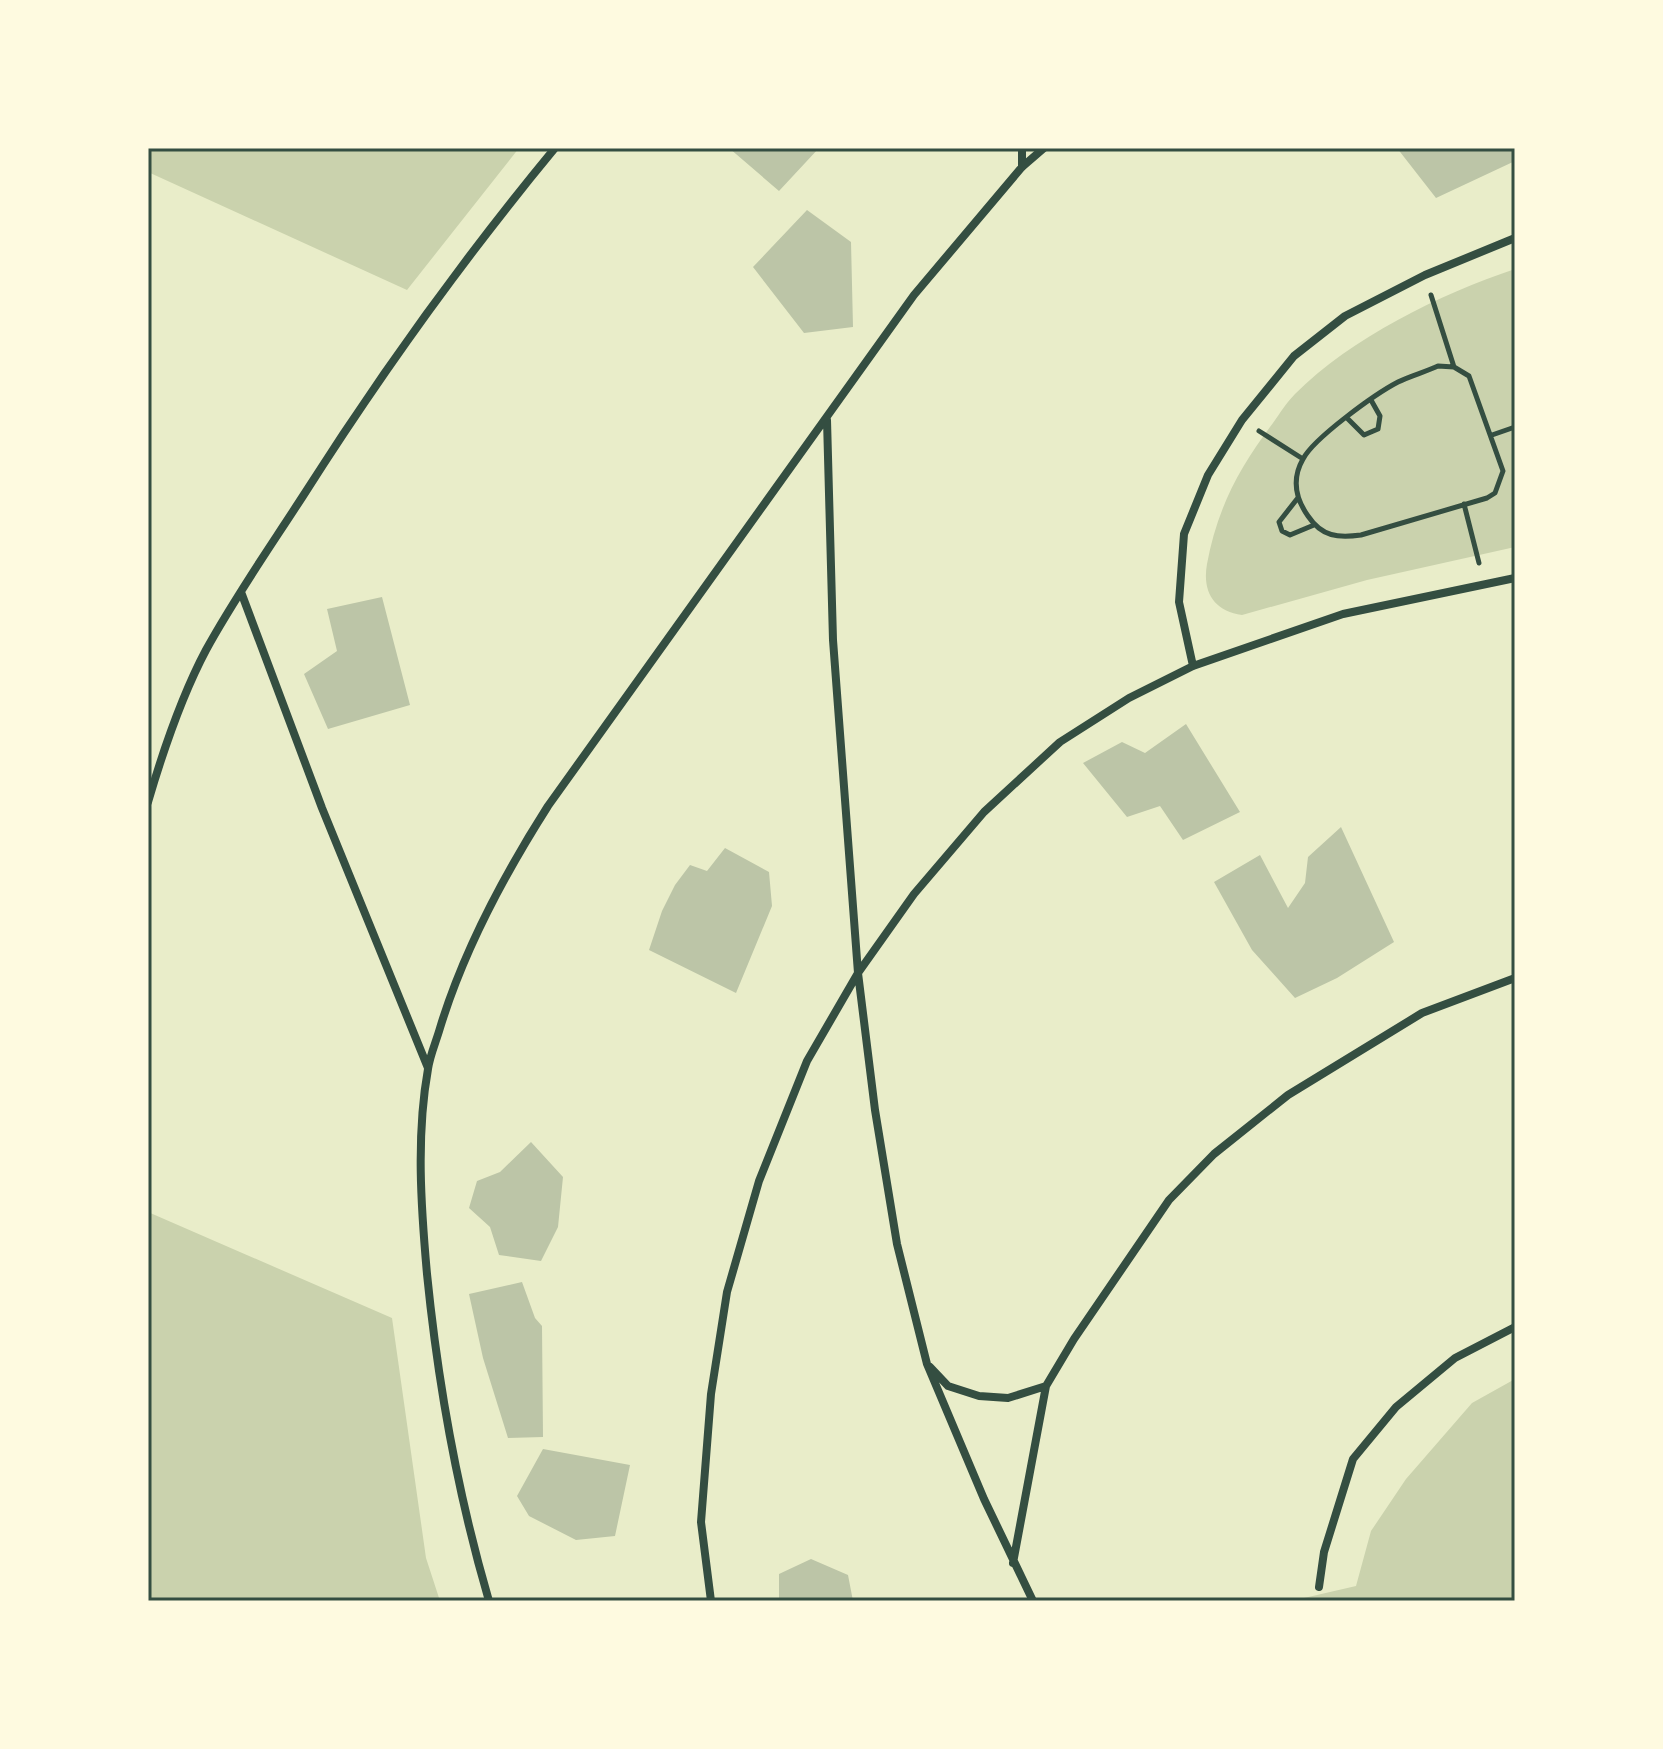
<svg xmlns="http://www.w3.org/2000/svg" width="1663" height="1749" font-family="'Crimson Pro',serif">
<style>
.green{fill:#cad2ad}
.building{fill:#bcc5a7}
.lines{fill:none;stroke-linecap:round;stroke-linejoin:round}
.path{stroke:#344e41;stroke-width:5}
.minor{stroke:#344e41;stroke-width:8}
.neatline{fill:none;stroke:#344e41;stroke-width:3}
</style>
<rect width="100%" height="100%" fill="#e9edc9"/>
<!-- green -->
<path class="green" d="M148 148H519L407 290 148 172Z
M1515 269V547L1367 580 1242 615C1214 611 1202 592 1207 564 1217 509 1239 468 1273 423 1280 413 1287 402 1295 394 1351 338 1440 294 1515 269Z
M148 1212 392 1318 426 1558 440 1601H148Z
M1515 1379V1601H1291L1356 1586 1371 1531 1406 1479 1472 1403Z"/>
<!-- building -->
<path class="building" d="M729 148H819L779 191Z
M1397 148H1515V161L1436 198Z
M807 210 851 242 853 327 804 333 753 267Z
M382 597 410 705 328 729 304 674 337 651 327 609Z
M1186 724 1240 812 1183 840 1160 806 1127 817 1083 763 1122 742 1145 753Z
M1341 827 1394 942 1337 978 1295 998 1252 950 1214 882 1260 855 1288 908 1305 883 1308 857Z
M725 848 769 872 772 906 736 993 649 950 662 911 675 885 690 865 707 871Z
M531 1142 563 1177 558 1227 541 1261 499 1255 490 1227 469 1208 477 1181 500 1172Z
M522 1282 535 1318 542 1326 543 1437 508 1438 483 1358 469 1294Z
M543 1449 630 1465 615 1536 576 1540 529 1516 517 1496Z
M811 1559 848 1575 853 1601H779V1574Z"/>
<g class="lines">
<!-- path -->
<path class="path" d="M1431 295 1454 367
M1438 366 1454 367 1469 376 1503 471 1495 493 1487 498 1361 535C1338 538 1322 537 1308 516 1296 499 1291 480 1303 459 1314 438 1375 394 1398 382 1410 376 1425 372 1438 366Z
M1347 418 1364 435 1378 429 1380 416 1371 400
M1259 431 1303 459
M1492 435 1515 427
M1297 499 1279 522 1282 531 1290 535 1314 525
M1464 504 1479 563"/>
<!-- minor -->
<path class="minor" d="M1022 148V167
M827 420 833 640 858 973 875 1110 897 1244 927 1364 984 1499 1033 1601
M241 592 322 808 428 1068
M1193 666 1179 602 1184 534 1208 475 1242 420 1294 356 1345 316 1425 275 1515 238
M148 802C163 751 181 697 206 650 235 597 270 547 303 496 380 375 464 258 555 148
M930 1367 948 1386 979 1396 1008 1398 1046 1386
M1013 1563 1046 1386 1074 1339 1169 1200 1214 1154 1288 1095 1422 1013 1515 978
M1319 1587 1324 1552 1353 1459 1396 1407 1455 1358 1515 1327
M489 1601C458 1495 438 1384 427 1274 421 1207 416 1136 428 1069 430 1055 436 1042 440 1028 464 949 504 875 548 806L914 295 1022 167 1044 148
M711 1601 701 1522 711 1394 727 1292 759 1181 807 1061 858 973 914 894 984 812 1060 742 1129 698 1193 666 1343 614 1515 578"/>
</g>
<!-- border -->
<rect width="1663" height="1749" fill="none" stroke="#fefae0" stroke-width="300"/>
<rect x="150" y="150" width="1363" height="1449" class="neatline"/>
</svg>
